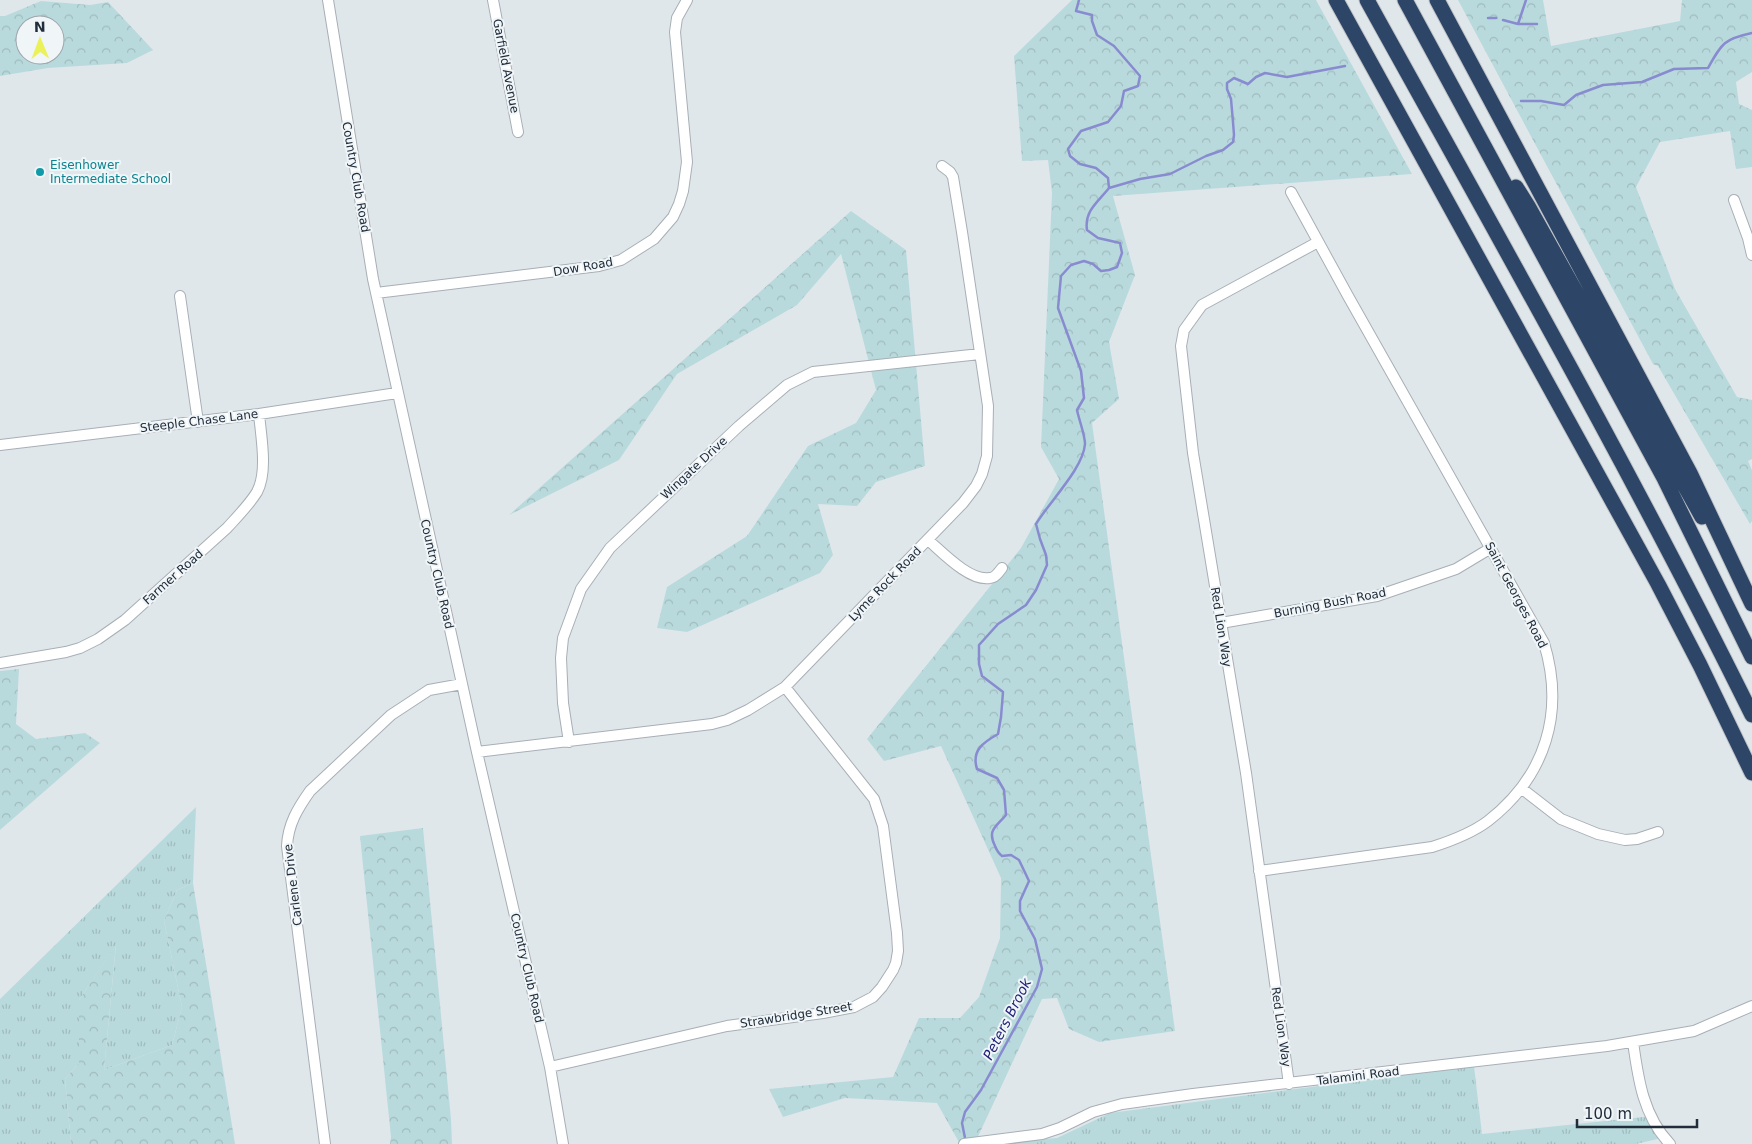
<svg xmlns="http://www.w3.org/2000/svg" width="1752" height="1144" font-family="'DejaVu Sans',sans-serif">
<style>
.grass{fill:url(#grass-tufts)}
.forest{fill:url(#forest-crowns);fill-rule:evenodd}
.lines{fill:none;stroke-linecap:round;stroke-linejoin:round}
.stream{stroke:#888bd0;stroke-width:2.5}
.minor-casing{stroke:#a7afb6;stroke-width:12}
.highway-casing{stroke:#c1c4c8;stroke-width:17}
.minor{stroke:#fff;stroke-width:10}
.highway{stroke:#2d4567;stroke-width:15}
.culture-dot{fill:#0f9aa8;stroke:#f0f5f7;stroke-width:2}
.labels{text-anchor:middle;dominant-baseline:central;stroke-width:4;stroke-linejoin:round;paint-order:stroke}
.street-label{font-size:12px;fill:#212d3b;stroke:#f0f5f7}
.culture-label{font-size:12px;fill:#0d838f;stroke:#f0f5f7;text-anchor:start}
.water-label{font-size:14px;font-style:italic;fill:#1c1f76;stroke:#f0f5f7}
</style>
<defs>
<pattern id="grass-tufts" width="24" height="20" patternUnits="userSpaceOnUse" patternTransform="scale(1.25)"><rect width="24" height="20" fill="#b9dadc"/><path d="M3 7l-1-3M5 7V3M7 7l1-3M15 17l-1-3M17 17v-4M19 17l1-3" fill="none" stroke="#9fbbbe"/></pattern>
<pattern id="forest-crowns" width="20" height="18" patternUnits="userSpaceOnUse" patternTransform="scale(1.25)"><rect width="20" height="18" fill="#b9dadc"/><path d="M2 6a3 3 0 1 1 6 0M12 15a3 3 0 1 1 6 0" fill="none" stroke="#9fbbbe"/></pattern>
</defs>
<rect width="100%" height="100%" fill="#e0e7eb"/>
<!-- grass -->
<path class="grass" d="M196 807 193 883 177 890 164 921 182 1007 172 1045 104 1070 116 945 79 1000V1063L65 1079 71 1144H0V999Z
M1474 1066 1482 1134 1653 1116 1666 1137 1636 1144H975L1057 1138 1110 1113Z"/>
<!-- forest -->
<path class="forest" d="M1072 0H1316L1412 174 1113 196 1135 275 1109 342 1119 399 1092 423 1175 1031 1099 1042 1069 1029 1057 998 1042 999 975 1143 960 1144 937 1103 845 1098 783 1117 769 1089 893 1077 919 1018H960L979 997 1000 938 1001 878 941 746 884 761 867 739 1021 548 1059 479 1041 447 1052 193 1048 160 1022 161 1014 56Z
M1458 0H1543L1551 46 1680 21 1682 0H1752V72L1736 82 1739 104 1752 110V167L1736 169 1730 131 1660 142 1636 187 1675 289 1737 397 1752 400V459L1748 461 1752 470V521L1750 524 1658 366 1653 364Z
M41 1 90 5 108 2 153 50 127 63 48 68 0 76V16H5ZM25 25H55V55H25Z
M851 211 906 250 925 466 876 482 857 506 818 504 833 555 820 573 687 632 657 628 667 587 747 536 808 446 856 423 876 390 841 254 797 305 677 374 619 460 509 515Z
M19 669 16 724 36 739 85 733 100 743 0 830V671Z
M423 828 451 1119 452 1144H390L391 1137 360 836Z
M193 883 235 1144H71L65 1079 79 1063V1000L116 944 104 1070 172 1045 182 1007 164 921 177 890Z"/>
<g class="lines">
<!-- stream -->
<path class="stream" d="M1488 18H1496
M1503 20 1518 24H1537
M1518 24 1526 0
M1521 101H1541L1564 105 1576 95 1603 85 1642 82 1674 69 1708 68C1722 43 1724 39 1752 33
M1109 188 1140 179 1170 174 1206 156 1223 150 1233 142 1234 135 1233 122 1231 99 1227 89V83L1234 78 1248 84 1256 77 1265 73 1287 77 1345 66
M965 1138 962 1123 965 1112 981 1090 1037 987 1042 969 1035 939 1020 911V901L1029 881 1019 860 1011 855 1002 856C998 853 997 851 995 846 987 830 996 827 1006 815L1004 790 997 778 977 769C971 750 984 742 998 734L1001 717 1003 692 982 676 979 664V645L998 624 1026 605 1036 590 1047 565 1046 555 1040 539 1036 524C1049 502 1083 469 1085 444 1085 435 1079 420 1077 410L1084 398 1081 371 1058 308 1061 276 1071 265 1084 261 1093 264 1101 271 1109 270 1117 267 1122 253 1120 243 1098 238 1087 230C1084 211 1098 202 1109 188L1108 178 1096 168 1080 164 1070 156 1068 149 1081 131 1108 122 1121 106 1124 91 1138 86 1140 76 1114 46 1097 35 1092 21V15L1076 11 1079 0"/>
<!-- minor casing -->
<g class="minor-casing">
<path id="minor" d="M328 0 373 279 477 752 550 1067 563 1144
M493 0 518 132
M1734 200 1748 238 1752 255
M376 293 599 266 621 260 654 239 673 217 679 204 683 191 687 162 675 32 677 18 687 0
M180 296 198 422
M0 445 259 414 397 393
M928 540C942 552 970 582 990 578 995 578 999 572 1002 568
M1221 623 1377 596 1456 569 1491 548
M0 663 66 652 80 648 98 639 125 620 227 528C237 517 249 505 257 492 268 472 261 436 259 414
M569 742 563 703 561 658 563 638 581 589 610 548 739 426 787 385 813 372 980 354
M477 752 712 724 727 720 748 710 785 687 963 503 976 486 982 474 987 456 988 406 962 232 953 177 950 172 942 166
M1521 788 1561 819 1598 834 1625 840 1637 839 1658 832
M1259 871 1432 847C1451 841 1472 833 1488 821 1546 776 1565 712 1544 643L1348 296 1291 192
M1633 1042C1638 1078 1643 1116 1670 1144
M550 1067 727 1026 823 1013 854 1007 873 997 882 987 893 970 896 963 898 951 897 933 883 826 874 799 785 687
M1289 1084 1246 773 1193 453 1181 346 1184 330 1202 305 1318 242
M325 1144 287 846C288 824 298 808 310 791L391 715 429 690 462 684
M964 1144 1042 1134 1060 1128 1093 1112 1122 1104 1193 1094 1607 1046 1694 1031 1752 1006"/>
</g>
<!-- highway casing -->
<g class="highway-casing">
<path id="highway" d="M1336 0 1658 584 1700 665 1752 773
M1367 0C1498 237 1632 472 1752 715
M1405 0 1664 478 1752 657
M1437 0 1690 473 1752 604
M1516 187 1528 206 1702 517"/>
</g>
<!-- minor -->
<use href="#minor" class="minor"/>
<!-- highway -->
<use href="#highway" class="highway"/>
</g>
<!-- markers -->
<circle class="culture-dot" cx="40" cy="172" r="5"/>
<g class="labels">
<!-- street labels -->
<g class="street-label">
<text transform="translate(506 66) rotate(79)">Garfield Avenue</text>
<text transform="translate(356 177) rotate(80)">Country Club Road</text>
<text transform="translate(583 267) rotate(-10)">Dow Road</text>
<text transform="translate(199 421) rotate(-7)">Steeple Chase Lane</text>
<text transform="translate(694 468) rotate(-43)">Wingate Drive</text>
<text transform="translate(437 574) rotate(77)">Country Club Road</text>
<text transform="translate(173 577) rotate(-42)">Farmer Road</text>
<text transform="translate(885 584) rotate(-46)">Lyme Rock Road</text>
<text transform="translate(1516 595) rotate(62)">Saint Georges Road</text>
<text transform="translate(1330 603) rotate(-11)">Burning Bush Road</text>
<text transform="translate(1221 627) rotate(81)">Red Lion Way</text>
<text transform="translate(293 885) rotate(-97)">Carlene Drive</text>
<text transform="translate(527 968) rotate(77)">Country Club Road</text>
<text transform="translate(796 1015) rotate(-9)">Strawbridge Street</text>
<text transform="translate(1281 1027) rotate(82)">Red Lion Way</text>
<text transform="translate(1358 1076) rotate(-7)">Talamini Road</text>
</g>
<!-- culture labels -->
<g class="culture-label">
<text x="50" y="165">Eisenhower<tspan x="50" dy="14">Intermediate School</tspan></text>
</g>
<!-- water labels -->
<g class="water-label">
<text transform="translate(1007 1019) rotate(-63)">Peters Brook</text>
</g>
</g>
<!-- north arrow -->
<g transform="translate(40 40) rotate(359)"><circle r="24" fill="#f0f5f7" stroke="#9da5ac"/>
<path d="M0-4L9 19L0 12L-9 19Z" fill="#ebf158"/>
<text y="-8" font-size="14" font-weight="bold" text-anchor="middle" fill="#212d3b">N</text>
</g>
<!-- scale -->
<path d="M1577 1119v8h120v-8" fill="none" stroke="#212d3b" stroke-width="2.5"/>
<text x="1584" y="1119" font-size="15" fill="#212d3b" stroke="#f0f5f7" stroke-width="4" paint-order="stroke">100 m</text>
</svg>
